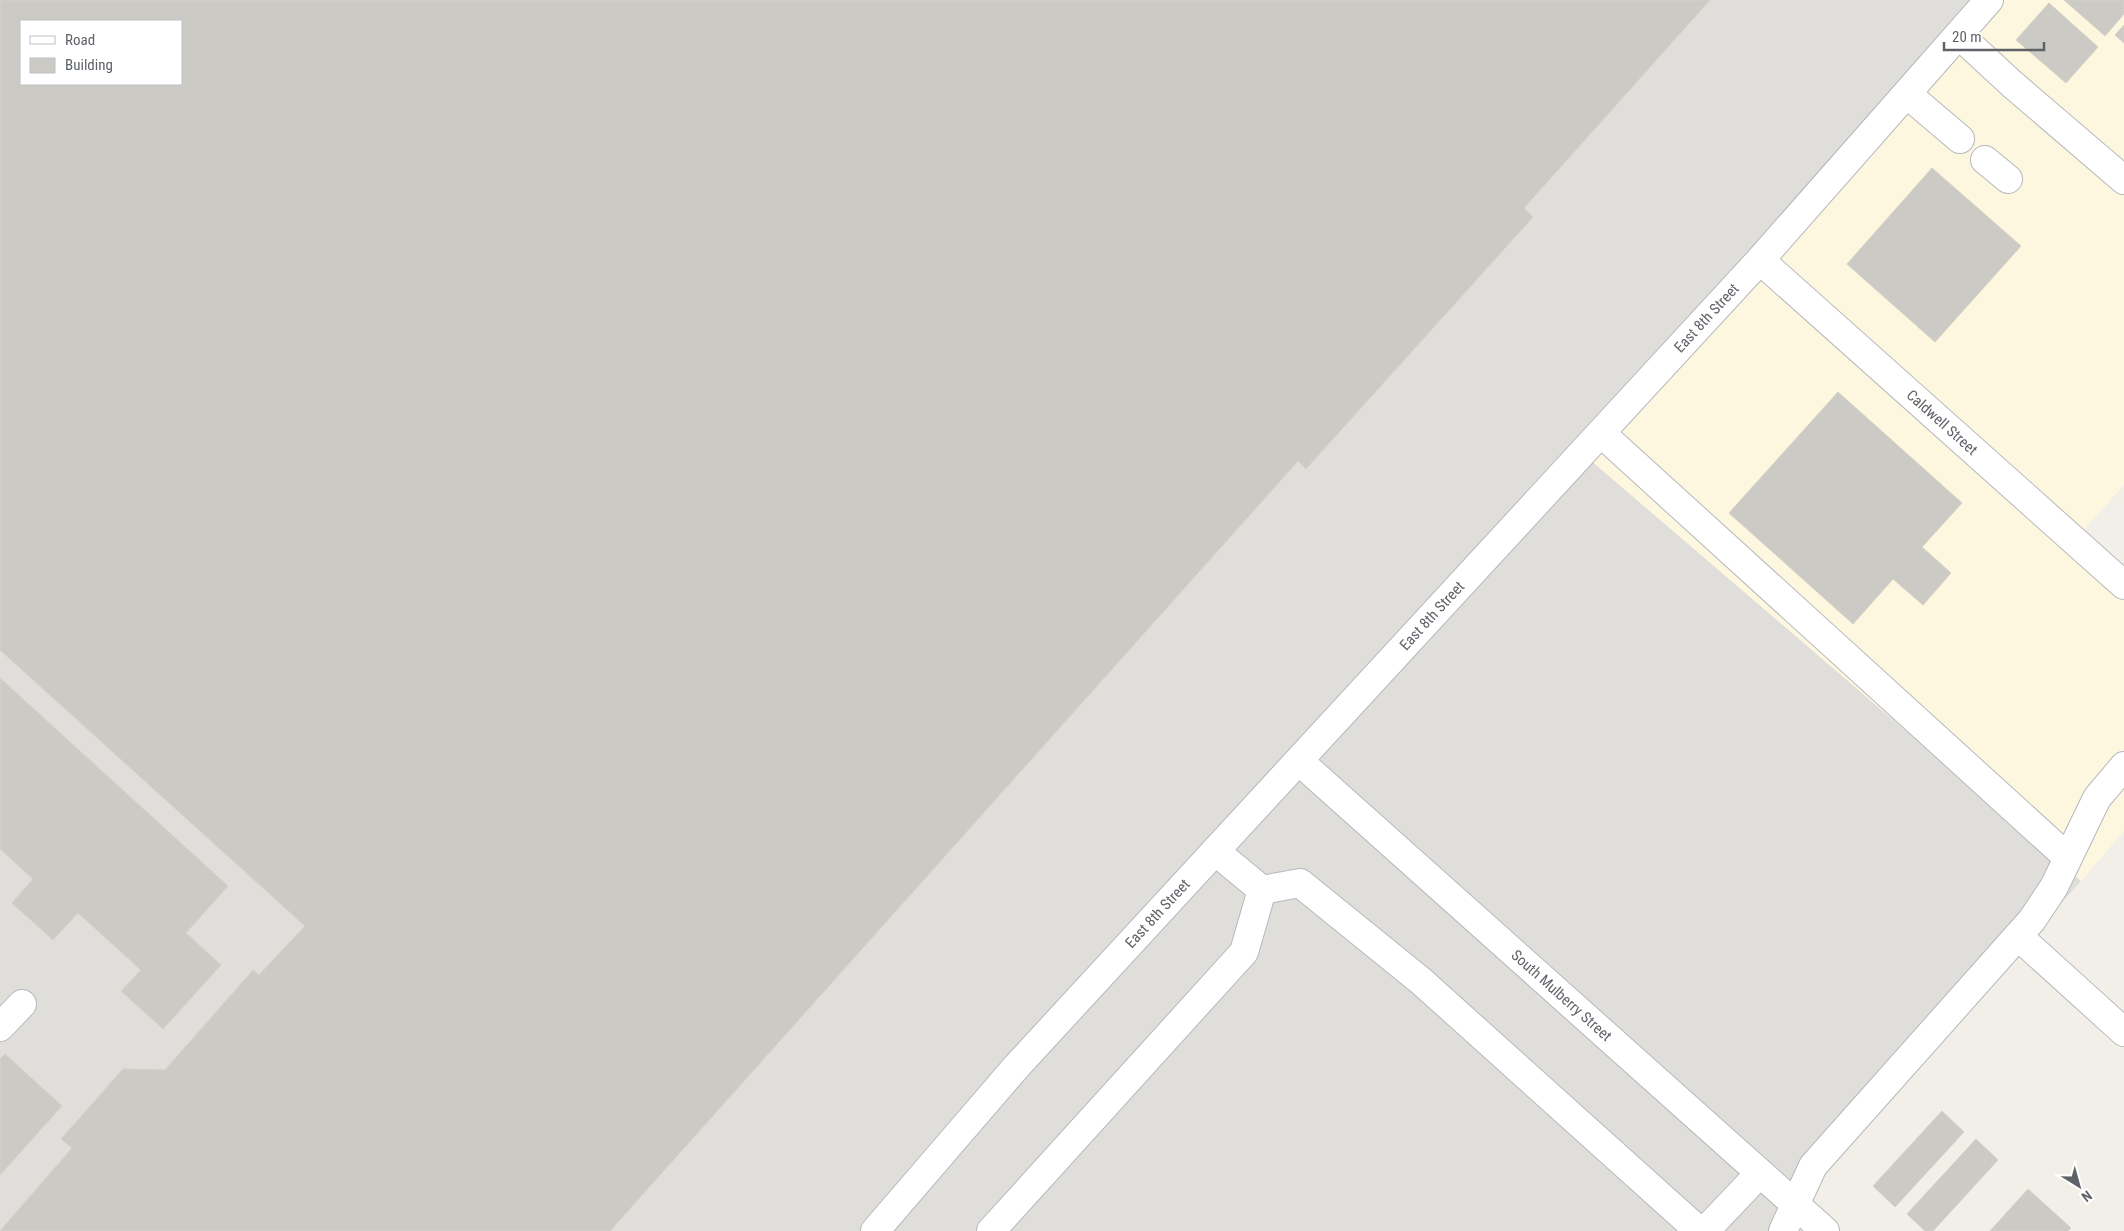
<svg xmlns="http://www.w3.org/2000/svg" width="2124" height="1231" font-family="'Roboto Condensed',sans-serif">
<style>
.commercial{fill:#fef7e0}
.industrial{fill:#e0deda;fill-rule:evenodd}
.building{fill:#cccac5;stroke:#d6d1c6;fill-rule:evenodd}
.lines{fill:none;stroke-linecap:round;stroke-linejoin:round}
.minor-casing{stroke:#b5b8bc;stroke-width:30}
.minor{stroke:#fff;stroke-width:28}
.labels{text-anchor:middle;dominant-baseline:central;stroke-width:4;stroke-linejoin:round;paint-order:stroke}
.street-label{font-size:15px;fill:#5f6368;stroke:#fff}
</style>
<rect width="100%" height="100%" fill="#f1efe8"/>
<!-- commercial -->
<path class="commercial" d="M1989 0H2124V485L2074 541 2124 586V831L2081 881 1582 454Z"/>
<!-- industrial -->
<path class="industrial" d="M0 0H1989L1582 453 2081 881 1768 1231H0ZM21 21H181V84H21Z"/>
<!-- building -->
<path class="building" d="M0 0H1710L1524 208 1533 217 1306 469 1298 461 610 1231H0L72 1148 61 1139 123 1069 165 1070 253 970 259 975 305 926 0 650ZM21 21H181V84H21Z
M2064 0H2124V14L2105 36Z
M2049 3 2098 47 2066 83 2016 40Z
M2124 25V43L2115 35Z
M1932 168 2021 246 1935 342 1847 264Z
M1838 392 1962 503 1922 547 1951 573 1923 605 1893 579 1853 624 1729 513Z
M0 678 228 886 186 933 221 965 163 1029 121 991 141 970 78 913 53 940 12 903 33 879 0 849Z
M5 1054 62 1106 0 1175V1059Z
M1942 1111 1964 1132 1895 1207 1873 1186Z
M1976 1139 1998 1160 1933 1231H1925L1907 1214Z
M2028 1189 2071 1228 2068 1231H1990Z"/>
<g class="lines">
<!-- minor casing -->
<g class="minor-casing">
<g id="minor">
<path d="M1959 35 2012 84 2124 180"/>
<path d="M1907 94 1960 139"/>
<path d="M1985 160 2008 179"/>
<path id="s1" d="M1760 260 2124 585"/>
<path d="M1601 433 2067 857"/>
<path id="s2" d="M1299 761 1825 1231"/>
<path d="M1215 851 1262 890 1300 883 1421 981 1699 1231"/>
<path d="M2018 936 2124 1032"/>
<path d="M0 1027 22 1004"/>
<path id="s3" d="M875 1231 1017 1066 1760 260 1989 0"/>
<path d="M991 1231 1244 952 1262 890"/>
<path d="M1705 1231 1760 1173"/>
<path d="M1783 1231 1813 1166 2032 920 2054 887 2097 798 2124 766"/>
</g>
</g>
<!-- minor -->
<use href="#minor" class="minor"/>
</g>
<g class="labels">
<!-- street labels -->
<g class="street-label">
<text stroke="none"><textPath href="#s3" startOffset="1235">East 8th Street</textPath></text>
<text stroke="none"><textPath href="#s1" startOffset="244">Caldwell Street</textPath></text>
<text stroke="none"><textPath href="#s3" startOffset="830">East 8th Street</textPath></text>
<text stroke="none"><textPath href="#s3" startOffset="425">East 8th Street</textPath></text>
<text stroke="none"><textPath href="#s2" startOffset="352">South Mulberry Street</textPath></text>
</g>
</g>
<!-- legend -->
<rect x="20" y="20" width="162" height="65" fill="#ffffff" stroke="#bfc1c3"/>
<rect x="30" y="36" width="25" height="8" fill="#ffffff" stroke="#bfc1c3"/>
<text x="65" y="45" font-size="15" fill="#5f6368">Road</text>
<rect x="30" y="58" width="25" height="15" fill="#cccac5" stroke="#bfc1c3"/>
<text x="65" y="70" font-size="15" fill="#5f6368">Building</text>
<!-- north arrow -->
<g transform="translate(2079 1186) rotate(143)" stroke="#ffffff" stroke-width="4" paint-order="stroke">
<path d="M0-4L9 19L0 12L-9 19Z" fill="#5f6368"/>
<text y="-8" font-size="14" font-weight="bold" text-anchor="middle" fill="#5f6368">N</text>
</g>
<!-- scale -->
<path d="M1944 42v8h100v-8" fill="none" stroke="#5f6368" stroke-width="2.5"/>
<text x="1952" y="42" font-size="15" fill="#5f6368" stroke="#ffffff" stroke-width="4" paint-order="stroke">20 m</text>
</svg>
